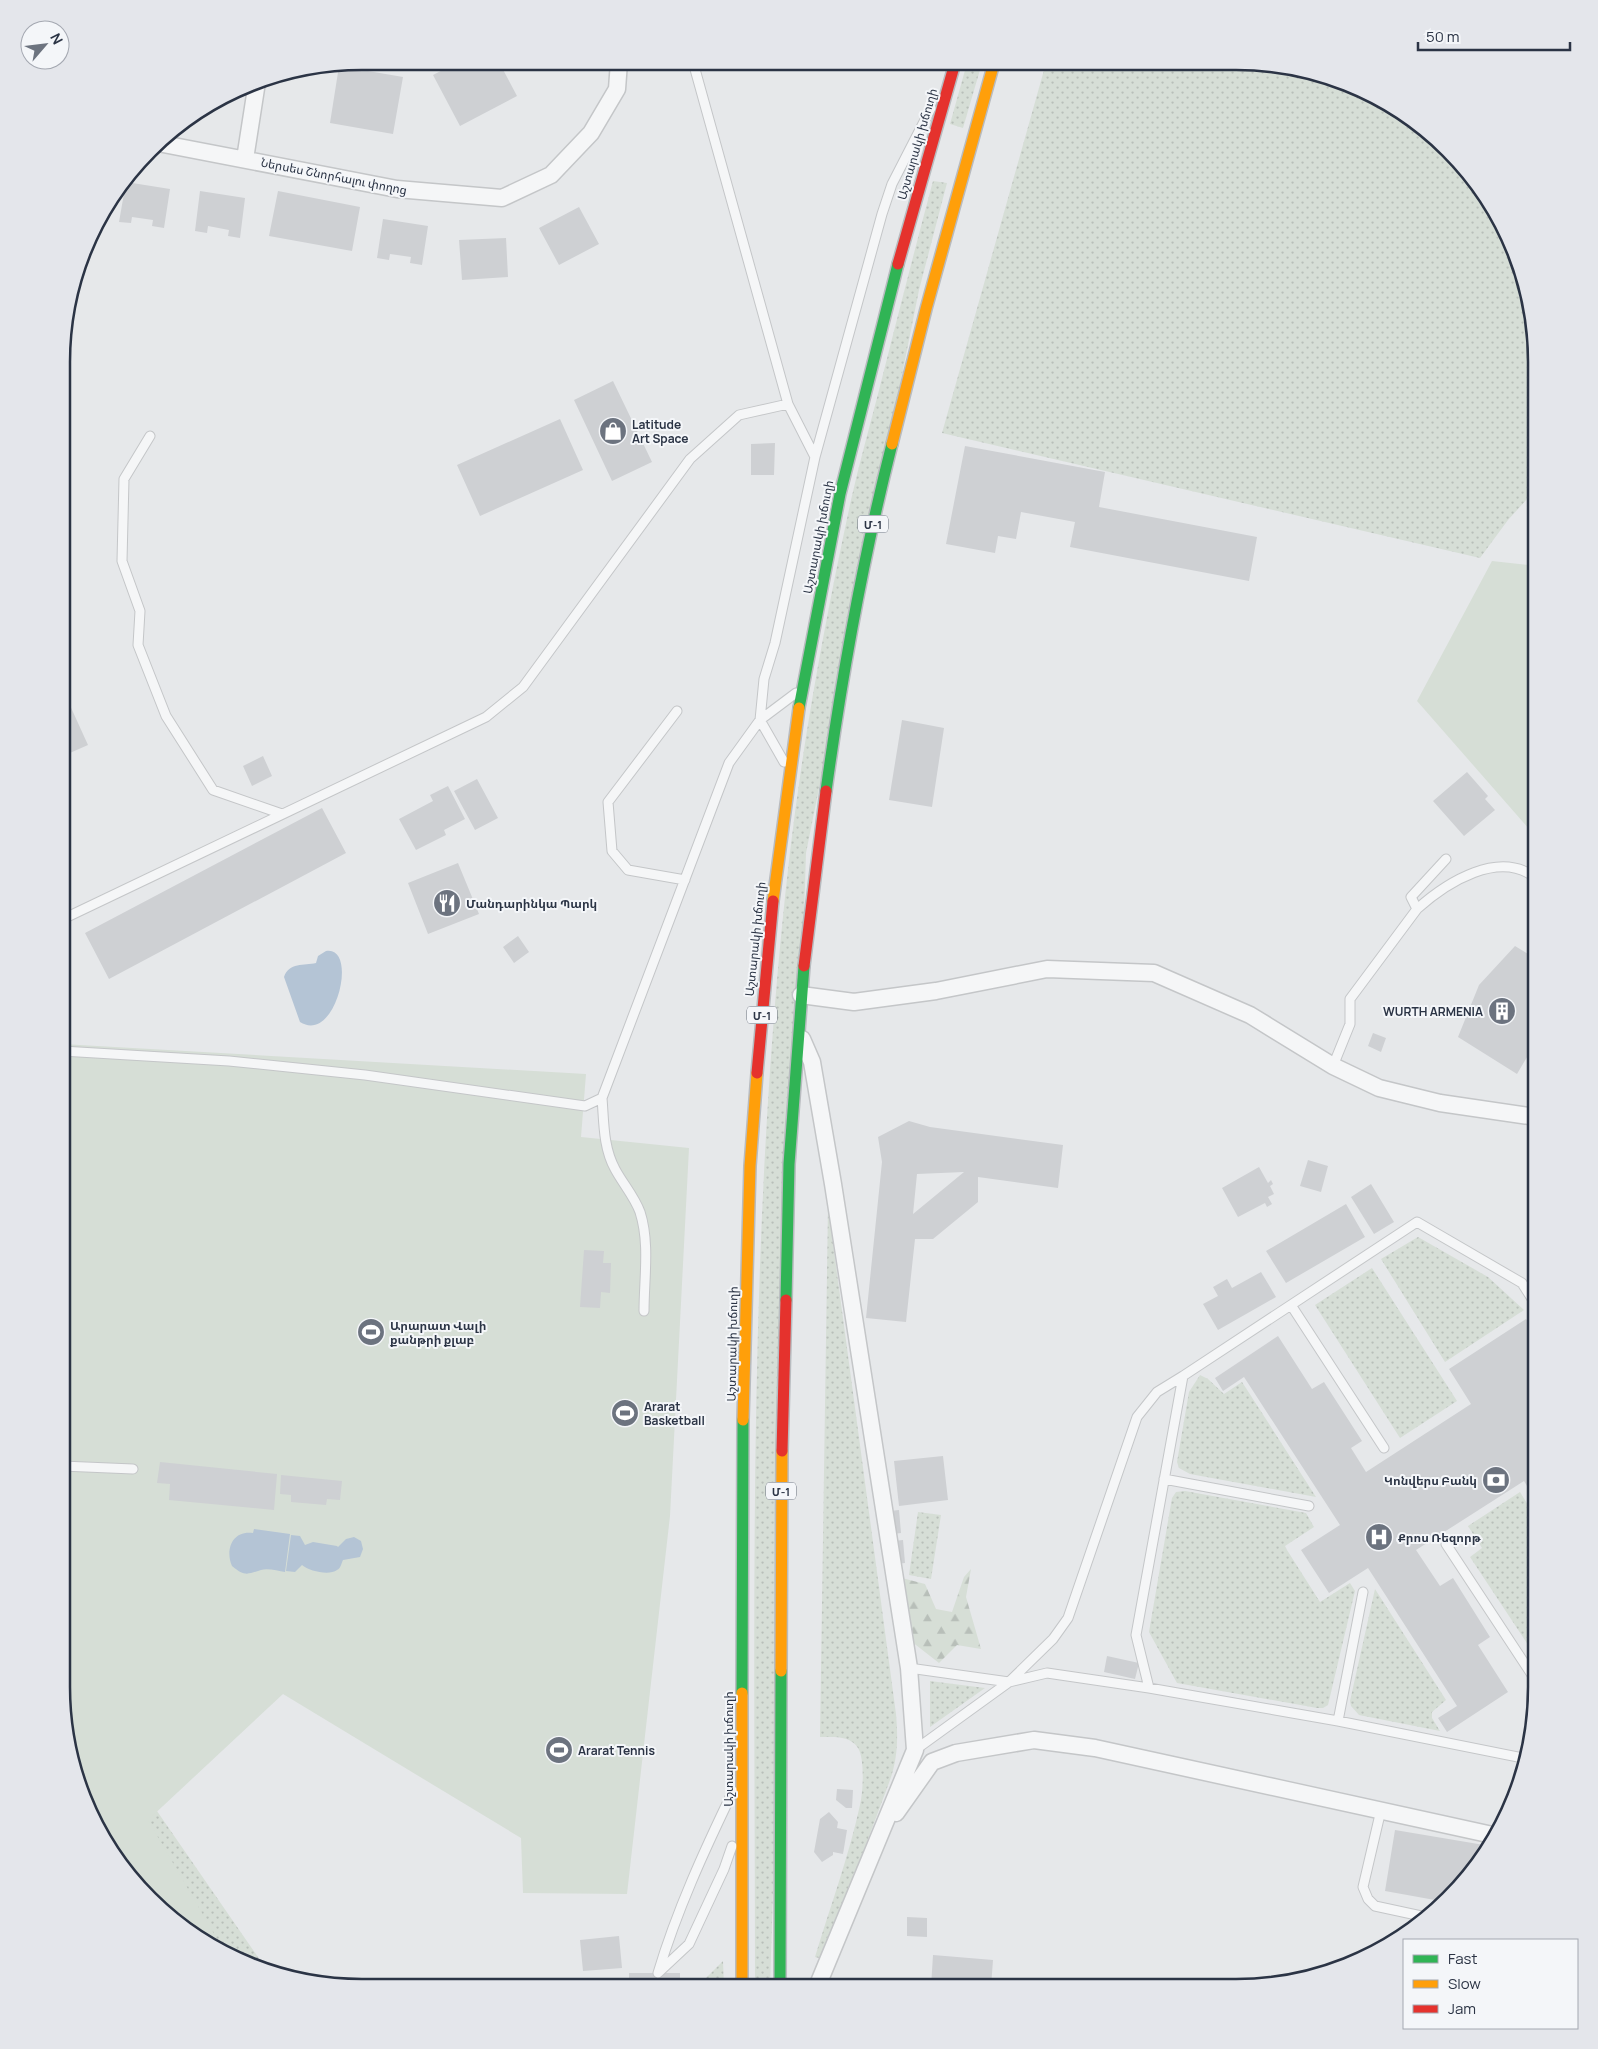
<svg xmlns="http://www.w3.org/2000/svg" width="1598" height="2049" font-family="Manrope,'Noto Sans Armenian',sans-serif">
<style>
.grass{fill:url(#grass-dots)}
.forest{fill:url(#forest-firs)}
.green{fill:#d6ded6}
.water{fill:#b4c4d5}
.building{fill:#ced0d3;fill-rule:evenodd}
.lines{fill:none;stroke-linecap:round;stroke-linejoin:round}
.lane-casing{stroke:#c4c6c8;stroke-width:11}
.street-casing{stroke:#c4c6c8;stroke-width:19}
.fast-casing{stroke:#b8bbbf;stroke-width:14}
.slow-casing{stroke:#b8bbbf;stroke-width:14}
.jam-casing{stroke:#b8bbbf;stroke-width:14}
.lane{stroke:#f5f6f7;stroke-width:9}
.street{stroke:#f5f6f7;stroke-width:16}
.fast{stroke:#30b455;stroke-width:11}
.slow{stroke:#ff9f0a;stroke-width:11}
.jam{stroke:#e5322d;stroke-width:11}
.labels{text-anchor:middle;dominant-baseline:central;stroke-width:4;stroke-linejoin:round;paint-order:stroke}
.shield{fill:#f4f6f9;stroke:#676e7b;stroke-width:1}
.shield-label{font-size:11px;font-weight:bold;fill:#2b3445}
.street-label{font-size:12px;fill:#2b3445;stroke:#f4f6f9}
.poi-label{font-size:12px;font-weight:bold;fill:#2b3445;stroke:#f4f6f9;text-anchor:start}
.rim{fill:none;stroke:#2b3445;stroke-width:2.5}
</style>
<defs>
<pattern id="grass-dots" width="8" height="8" patternUnits="userSpaceOnUse" patternTransform="scale(1.25)"><rect width="8" height="8" fill="#d6ded6"/><path d="M2 2h.1M6 6h.1" fill="none" stroke="#b8bfb9" stroke-width="1.8" stroke-linecap="round"/></pattern>
<pattern id="forest-firs" width="22" height="20" patternUnits="userSpaceOnUse" patternTransform="scale(1.25)"><rect width="22" height="20" fill="#d6ded6"/><path d="M5 1l3.5 6h-7zM16 11l3.5 6h-7z" fill="#b8bfb9"/></pattern>
</defs>
<rect width="100%" height="100%" fill="#e6e8ea"/>
<!-- grass -->
<path class="grass" d="M967 63H982L963 128 950 124Z
M1046 63 1276 64 1351 84 1404 112 1462 163 1497 212 1526 284 1537 361V488L1508 520 1480 558 942 433Z
M933 181 947 183 919 290 806 853 770 1987H755C755 1609 746 1229 790 852 804 734 826 616 851 500 859 464 869 429 878 394 896 323 914 252 933 181Z
M828 1206 896 1714C898 1738 898 1757 890 1780L826 1952 819 1958 815 1957C830 1907 849 1856 860 1805 863 1793 865 1759 858 1748 850 1735 834 1737 820 1737Z
M1418 1237 1488 1277 1524 1310 1445 1362 1381 1259Z
M1372 1268 1457 1401 1400 1438 1315 1305Z
M1200 1375 1208 1379 1224 1394 1242 1382 1316 1497 1190 1474 1179 1468 1177 1462 1189 1392Z
M1185 1491 1306 1513 1314 1527 1285 1546 1287 1550 1320 1602 1350 1583 1355 1591 1328 1705 1323 1708H1317L1177 1683 1149 1632 1172 1498 1176 1492Z
M1520 1492 1536 1518V1657L1470 1557 1482 1548 1468 1526Z
M918 1512 941 1515 931 1579 909 1575Z
M1375 1589 1446 1700 1432 1712V1718L1440 1731 1359 1715 1351 1706 1350 1701Z
M930 1681 985 1688 930 1727Z
M121 1759 269 1973 195 1937 136 1886 101 1837 72 1765Z
M723 1961 724 1987H703V1981Z"/>
<!-- forest -->
<path class="forest" d="M971 1569 966 1597 981 1649 957 1645 939 1663 907 1638 898 1577 925 1584 936 1609 952 1612 964 1577Z"/>
<!-- green -->
<path class="green" d="M1492 561 1537 566V838L1417 701Z
M62 1044 586 1074 581 1137 689 1148 670 1516 627 1894 523 1893 521 1838 283 1694 148 1820 224 1951 195 1937 136 1886 101 1837 72 1765 61 1688Z"/>
<!-- water -->
<path class="water" d="M326 951C359 945 336 1045 300 1022L284 977C289 962 304 966 316 963L318 956Z
M254 1529 290 1534 285 1572C278 1571 268 1568 261 1570 248 1574 245 1577 232 1566 225 1550 232 1530 253 1533Z
M291 1535 300 1536 305 1545 313 1542 337 1546 338 1547 346 1539 354 1537 361 1541 363 1549 360 1557 343 1560C341 1564 341 1568 337 1570 329 1576 309 1571 302 1565L295 1572 286 1571Z"/>
<!-- building -->
<path class="building" d="M458 62H499L517 96 460 126 433 75Z
M339 66 403 77 393 134 330 123Z
M126 182 170 189 164 228 152 226 153 220 132 217 131 223 119 222Z
M200 191 245 198 240 238 228 236 229 230 208 226 207 233 195 231Z
M278 191 360 207 352 251 269 236Z
M579 207 599 244 559 265 539 228Z
M383 219 428 226 422 265 410 263 411 257 390 254 389 260 377 258Z
M506 238 508 277 462 280 459 240Z
M613 381 652 462 612 481 574 400Z
M560 419 583 470 480 516 457 465Z
M775 443 774 475H751V444Z
M965 446 1105 472 1099 507 1257 537 1249 581 1070 547 1075 522 1021 512 1016 539 998 536 995 553 946 544Z
M63 690 88 745 63 756Z
M902 720 944 728 932 807 889 800Z
M263 756 272 776 252 786 243 766Z
M1467 772 1488 796 1485 799 1495 810 1464 836 1433 801Z
M477 779 498 818 475 830 454 791Z
M448 786 465 819 444 830 446 835 416 850 399 819 433 801 430 795Z
M322 808 346 853 109 979 85 933Z
M458 863 479 914 428 934 408 883Z
M518 936 529 952 514 963 503 947Z
M1515 946 1536 959V1042L1517 1074 1458 1037 1479 985Z
M1373 1033 1386 1038 1381 1052 1368 1046Z
M909 1121 930 1127 1063 1145 1058 1188 978 1177V1202L933 1239H915L906 1322 866 1318 882 1162 878 1137ZM964 1172 913 1214 917 1174Z
M1308 1160 1328 1166 1321 1192 1300 1186Z
M1259 1167 1268 1183 1271 1180 1273 1184 1270 1186 1274 1194 1268 1197 1272 1204 1267 1207 1265 1203 1238 1217 1222 1188Z
M1371 1184 1394 1222 1374 1234 1351 1197Z
M1346 1204 1365 1237 1286 1283 1266 1251Z
M584 1250 604 1251 603 1263H611L610 1293 601 1292 600 1308 580 1307Z
M1261 1272 1276 1297 1218 1330 1203 1304 1218 1296 1213 1287 1227 1279 1232 1288Z
M1526 1319 1536 1334V1501L1524 1481 1416 1550 1440 1586 1453 1578 1490 1637 1478 1645 1508 1692 1447 1732 1438 1718 1457 1706 1368 1568 1329 1593 1301 1550 1340 1525 1244 1377 1223 1391 1215 1378 1278 1336 1312 1389 1324 1382 1362 1441 1351 1448 1366 1472 1471 1404 1449 1369Z
M943 1456 948 1500 899 1506 894 1461Z
M160 1462 277 1474 274 1510 169 1500 170 1484 157 1483Z
M281 1475 342 1481 340 1500 327 1499 326 1505 291 1502V1495L280 1494Z
M899 1510 901 1533 893 1534 890 1511Z
M903 1540 905 1563 896 1564 894 1541Z
M1107 1656 1139 1663 1135 1679 1104 1672Z
M837 1789 853 1790 852 1808H846L836 1800Z
M829 1812 838 1822 837 1828 847 1830 843 1854 833 1852V1855L822 1862 814 1852 820 1819Z
M1395 1830 1490 1846 1446 1902 1385 1891Z
M907 1917 927 1918V1937L907 1936Z
M619 1936 622 1968 583 1971 580 1940Z
M933 1955 993 1960 991 1987H931Z
M629 1973H680V1987H629Z"/>
<g class="lines">
<!-- lane casing -->
<g class="lane-casing">
<path id="lane" d="M693 62 788 404 815 457
M150 436 124 479 122 561 140 611 138 645 166 716 213 790 282 814
M677 711 608 802 612 851 628 870 685 880
M784 762 760 720 764 679 775 643 815 457 882 214 892 184 931 108
M1417 909C1446 883 1500 848 1537 879
M63 919 486 717 523 687 690 459 739 415 788 404
M62 1051 229 1061 365 1075 585 1106 602 1098
M1333 1066 1350 1024V999L1417 909 1411 897 1446 859
M1291 1305 1384 1448
M644 1311C644 1279 650 1243 640 1212 634 1196 623 1184 615 1169 603 1147 604 1122 602 1098L729 763 760 720 796 693
M62 1466 133 1469
M1164 1479 1309 1506
M1446 1544 1536 1681
M909 1668 1009 1682 1053 1639 1068 1618 1137 1417 1157 1392 1183 1376
M1338 1721 1363 1592
M915 1750 1009 1682 1047 1673 1149 1688
M1526 1759 1536 1695
M1528 1759 1338 1721 1149 1688 1136 1635 1183 1376 1417 1222 1522 1283 1536 1305
M1381 1810 1363 1887 1368 1899 1375 1906 1426 1917
M658 1973C677 1910 704 1851 733 1791
M658 1973 689 1944 724 1869 732 1846"/>
</g>
<!-- street casing -->
<g class="street-casing">
<path id="street" d="M158 143 397 189 502 198 551 175 591 133 617 89 619 62
M245 159 257 82
M801 995 854 1002 936 991 1047 969 1154 973 1250 1015 1333 1066 1379 1088 1440 1103 1536 1117
M802 1039 812 1062 833 1184 909 1668 915 1750 817 1987
M896 1813 932 1762 956 1753 1034 1740 1095 1748 1497 1836"/>
</g>
<!-- fast casing -->
<g class="fast-casing">
<path id="fast" d="M799 708 840 494 898 264
M826 791C842 675 863 558 892 444
M786 1300 789 1164 804 966
M742 1693 743 1420
M780 1987 781 1671"/>
</g>
<!-- slow casing -->
<g class="slow-casing">
<path id="slow" d="M892 444 926 309 994 63
M773 901 799 708
M743 1420 750 1166 757 1073
M781 1671 782 1451
M742 1693V1987"/>
</g>
<!-- jam casing -->
<g class="jam-casing">
<path id="jam" d="M898 264 955 63
M804 966 826 791
M757 1073 773 901
M782 1451 786 1300"/>
</g>
<!-- lane -->
<use href="#lane" class="lane"/>
<!-- street -->
<use href="#street" class="street"/>
<!-- fast -->
<use href="#fast" class="fast"/>
<!-- slow -->
<use href="#slow" class="slow"/>
<!-- jam -->
<use href="#jam" class="jam"/>
</g>
<!-- icons -->
<defs>
<g id="shop-disc" transform="scale(1.4375)"><circle r="9.5" fill="#6c737f" stroke="#f4f6f9"/><path d="M-5-2.5h2.3a2.7 3.5 0 0 1 5.4 0H5L5.5 6h-11ZM-1.5-2.5h3a1.5 2.3 0 0 0-3 0Z" fill="#fff"/></g>
<g id="restaurant-disc" transform="scale(1.4375)"><circle r="9.5" fill="#6c737f" stroke="#f4f6f9"/><path d="M-5-6h1v4h1v-4h1v4h1v-4h1v5L-1.5 .5V6h-2V.5L-5-1ZM5-6V6H3V1.5H1.5Q1.5-4 5-6Z" fill="#fff"/></g>
<g id="building-disc" transform="scale(1.4375)"><circle r="9.5" fill="#6c737f" stroke="#f4f6f9"/><path d="M-4-6H4V6H1V3H-1V6H-4ZM-2.5-4.3h1.7v1.8h-1.7ZM.8-4.3h1.7v1.8H.8ZM-2.5-1h1.7V.8h-1.7ZM.8-1h1.7V.8H.8Z" fill="#fff"/></g>
<g id="stadium-disc" transform="scale(1.4375)"><circle r="9.5" fill="#6c737f" stroke="#f4f6f9"/><path d="M0-5a6.5 5 0 1 0 0 10a6.5 5 0 1 0 0-10ZM-3.5-1.8h7v3.6h-7Z" fill="#fff"/></g>
<g id="bank-disc" transform="scale(1.4375)"><circle r="9.5" fill="#6c737f" stroke="#f4f6f9"/><path d="M-6-4H6V4H-6ZM0-2.3a2.3 2.3 0 1 0 0 4.6a2.3 2.3 0 1 0 0-4.6Z" fill="#fff"/></g>
<g id="hospital-disc" transform="scale(1.4375)"><circle r="9.5" fill="#6c737f" stroke="#f4f6f9"/><path d="M-5-5h3v3.5h4V-5h3V5h-3V1.5h-4V5h-3Z" fill="#fff"/></g>
</defs>
<g fill-rule="evenodd">
<use href="#shop-disc" x="613" y="431"/>
<use href="#restaurant-disc" x="447" y="903"/>
<use href="#building-disc" x="1502" y="1011"/>
<use href="#stadium-disc" x="371" y="1332"/>
<use href="#stadium-disc" x="625" y="1413"/>
<use href="#bank-disc" x="1496" y="1480"/>
<use href="#hospital-disc" x="1379" y="1537"/>
<use href="#stadium-disc" x="559" y="1750"/>
</g>
<g class="labels">
<!-- shield labels -->
<g class="shield">
<rect x="858" y="515.5" width="30" height="17" rx="4"/>
<rect x="747" y="1006.5" width="30" height="17" rx="4"/>
<rect x="766" y="1482.5" width="30" height="17" rx="4"/>
</g>
<g class="shield-label">
<text x="873" y="524">Մ-1</text>
<text x="762" y="1015">Մ-1</text>
<text x="781" y="1491">Մ-1</text>
</g>
<!-- street labels -->
<g class="street-label">
<text transform="translate(917 144) rotate(-74)">Աշտարակի խճուղի</text>
<text transform="translate(334 176) rotate(11)">Ներսես Շնորհալու փողոց</text>
<text transform="translate(818 537) rotate(-79)">Աշտարակի խճուղի</text>
<text transform="translate(755 939) rotate(-84)">Աշտարակի խճուղի</text>
<text transform="translate(732 1344) rotate(-89)">Աշտարակի խճուղի</text>
<text transform="translate(728 1749) rotate(-90)">Աշտարակի խճուղի</text>
</g>
<!-- poi labels -->
<g class="poi-label">
<text x="632" y="424">Latitude<tspan x="632" dy="14">Art Space</tspan></text>
<text x="466" y="903">Մանդարինկա Պարկ</text>
<text x="1483" y="1011" text-anchor="end">WURTH ARMENIA</text>
<text x="390" y="1325">Արարատ Վալի<tspan x="390" dy="14">քանթրի քլաբ</tspan></text>
<text x="644" y="1406">Ararat<tspan x="644" dy="14">Basketball</tspan></text>
<text x="1477" y="1480" text-anchor="end">Կոնվերս Բանկ</text>
<text x="1398" y="1537">Քրոս Ռեզորթ</text>
<text x="578" y="1750">Ararat Tennis</text>
</g>
</g>
<!-- crop -->
<path d="M0 0H1598V2049H0ZM362 70H1236A292 292 0 0 1 1528 362V1687A292 292 0 0 1 1236 1979H362A292 292 0 0 1 70 1687V362A292 292 0 0 1 362 70Z" fill="#e4e6eb" fill-rule="evenodd"/>
<path class="rim" d="M362 70H1236A292 292 0 0 1 1528 362V1687A292 292 0 0 1 1236 1979H362A292 292 0 0 1 70 1687V362A292 292 0 0 1 362 70Z"/>
<!-- legend -->
<rect x="1403" y="1939" width="175" height="90" fill="#f4f6f9" stroke="#a4a8b1"/>
<rect x="1413" y="1955" width="25" height="8" fill="#30b455" stroke="#a4a8b1"/>
<text x="1448" y="1964" font-size="15" fill="#2b3445">Fast</text>
<rect x="1413" y="1980" width="25" height="8" fill="#ff9f0a" stroke="#a4a8b1"/>
<text x="1448" y="1989" font-size="15" fill="#2b3445">Slow</text>
<rect x="1413" y="2005" width="25" height="8" fill="#e5322d" stroke="#a4a8b1"/>
<text x="1448" y="2014" font-size="15" fill="#2b3445">Jam</text>
<!-- north arrow -->
<g transform="translate(45 45) rotate(62)"><circle r="24" fill="#f4f6f9" stroke="#a4a8b1"/>
<path d="M0-4L9 19L0 12L-9 19Z" fill="#6c737f"/>
<text y="-8" font-size="14" font-weight="bold" text-anchor="middle" fill="#2b3445">N</text>
</g>
<!-- scale -->
<path d="M1418 42v8h152v-8" fill="none" stroke="#2b3445" stroke-width="2.5"/>
<text x="1426" y="42" font-size="15" fill="#2b3445" stroke="#f4f6f9" stroke-width="4" paint-order="stroke">50 m</text>
</svg>
